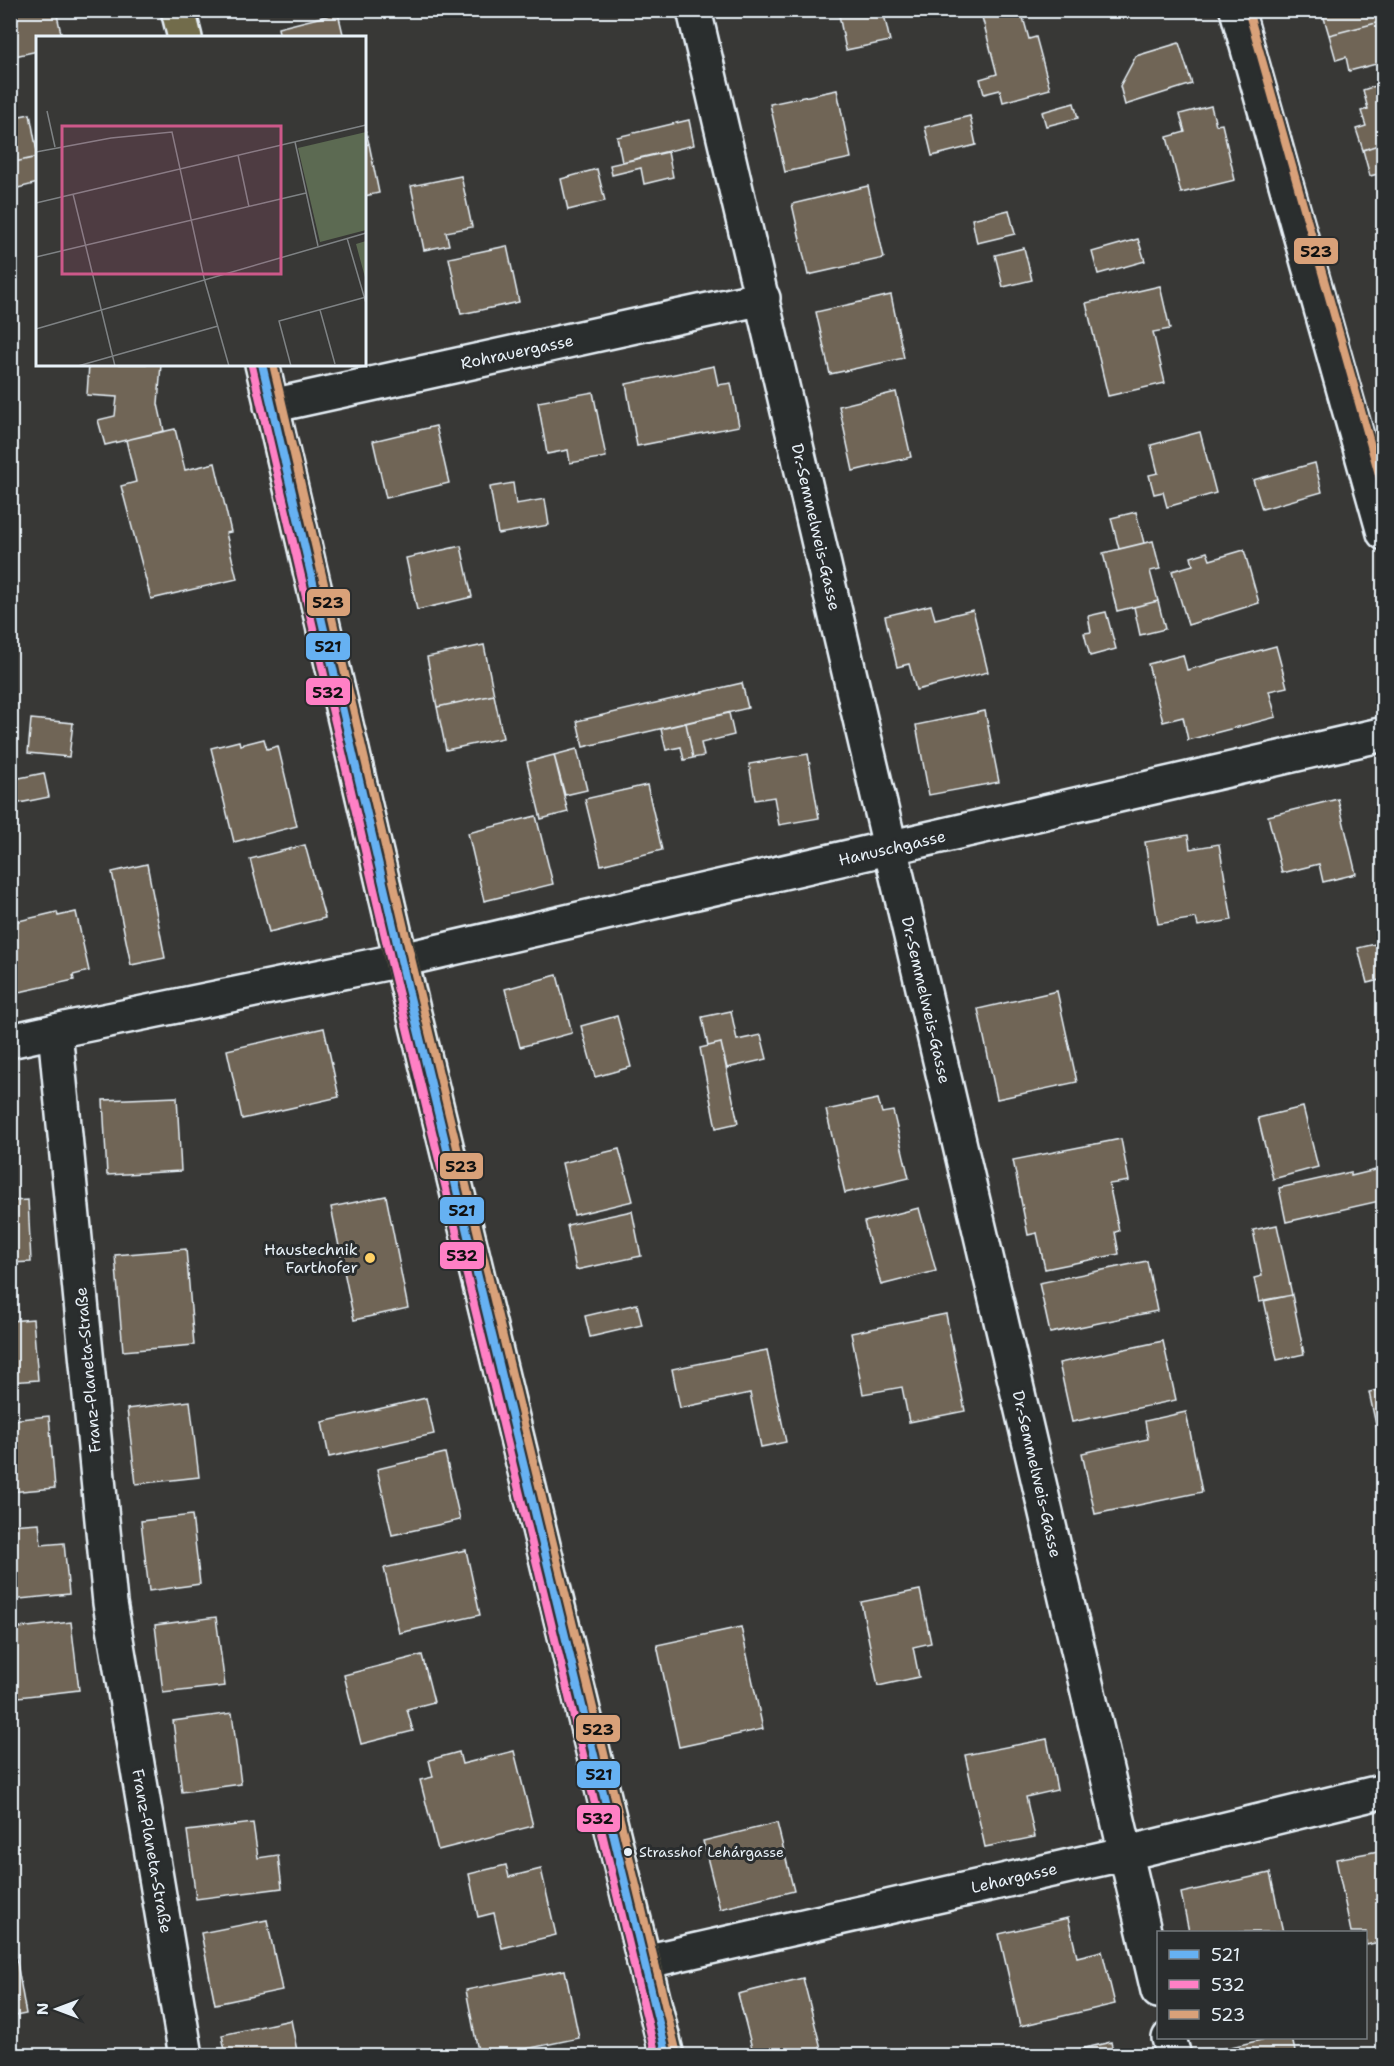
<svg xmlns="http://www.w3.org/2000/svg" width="1394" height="2066" font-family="'Shantell Sans',sans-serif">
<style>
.building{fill:#6f6556;stroke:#e8f1f8;stroke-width:1.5}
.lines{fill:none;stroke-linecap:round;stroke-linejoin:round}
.street-casing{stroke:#e8f1f8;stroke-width:38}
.primary-casing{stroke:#e8f1f8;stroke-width:38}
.street{stroke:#2a2d2e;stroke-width:33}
.primary{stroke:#726c4b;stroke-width:33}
.bus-1-casing{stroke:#2a2d2e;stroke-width:12}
.bus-2-casing{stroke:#2a2d2e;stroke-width:12}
.bus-3-casing{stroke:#2a2d2e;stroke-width:12}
.bus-1{stroke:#66b1f2;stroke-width:8}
.bus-2{stroke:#ff80c5;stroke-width:8}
.bus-3{stroke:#d9a179;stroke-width:8}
.poi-dot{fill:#ffd166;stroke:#2a2d2e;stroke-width:2}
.bus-dot{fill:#e8f1f8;stroke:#2a2d2e;stroke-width:2}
.labels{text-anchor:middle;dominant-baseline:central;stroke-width:6;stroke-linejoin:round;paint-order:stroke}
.bus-label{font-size:14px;fill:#e8f1f8;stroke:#2a2d2e;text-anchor:start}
.street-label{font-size:16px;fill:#e8f1f8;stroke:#2a2d2e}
.poi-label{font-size:16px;fill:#e8f1f8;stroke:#2a2d2e;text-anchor:end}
.inset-road{fill:none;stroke:#7e8284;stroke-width:1.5}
.view{fill:#cd598a;fill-opacity:0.15;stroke:#cd598a;stroke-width:3}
.inset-edge{fill:none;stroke:#e8f1f8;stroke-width:3}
.line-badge{stroke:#2a2d2e;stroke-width:2}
.pale-badge-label{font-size:16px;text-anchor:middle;font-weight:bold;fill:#111}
</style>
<rect width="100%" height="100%" fill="#383836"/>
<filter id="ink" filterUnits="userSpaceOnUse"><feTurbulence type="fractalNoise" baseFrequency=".0167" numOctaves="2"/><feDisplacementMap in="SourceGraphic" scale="12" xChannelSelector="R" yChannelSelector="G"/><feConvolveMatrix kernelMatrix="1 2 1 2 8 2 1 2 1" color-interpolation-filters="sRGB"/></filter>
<g filter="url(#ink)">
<!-- building -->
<path class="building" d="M10 10H56L62 38H38V51L10 57Z
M838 10H883L890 41 846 50Z
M980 10H1004L982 17Z
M1004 10H1021L1029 39 1036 37 1050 89 1003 102 1000 90 984 94 980 79 997 74 982 17Z
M1384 10V21L1329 35 1322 11Z
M338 13 344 38H280L278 28Z
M1384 21V62L1349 71 1346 57 1336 60 1329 35Z
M1179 43 1192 84 1125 105 1120 86 1136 56Z
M1384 83V143L1363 150 1356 129 1366 126 1361 111 1368 109 1363 90Z
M837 90 851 158 785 172 770 104Z
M1074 103 1078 118 1046 126 1042 112Z
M1211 106 1216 125 1222 124 1235 180 1181 193 1167 137 1185 132 1180 114Z
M30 114 38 157 10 163V118Z
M970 116 976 145 932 156 925 127Z
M689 120 694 145 622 162 617 137Z
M364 125 369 144 364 145Z
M1384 143V190H1383L1378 174 1370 176 1363 150Z
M369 144 379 193 364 196V145Z
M668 152 673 177 644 184 641 168 612 175 610 165Z
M38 157V183L10 190V163Z
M597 169 605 201 568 210 561 179Z
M461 176 472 227 446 232 449 245 424 250 411 186Z
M868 186 884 258 808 275 792 204Z
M1009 210 1015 234 977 243 972 219Z
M1138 239 1145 261 1098 274 1092 252Z
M507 246 519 302 461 314 449 258Z
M1024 248 1032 280 1003 287 995 255Z
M1160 286 1170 329 1153 332 1165 383 1108 396 1086 303Z
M891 295 904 358 830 374 816 312Z
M89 364H161L158 404 164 431 105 445 98 420 115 416 117 397 87 395Z
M714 366 718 385 731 383 739 426 637 446 626 384Z
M593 392 606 457 570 463 568 450 547 454 538 402Z
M896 392 911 457 853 471 839 406Z
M436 426 449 483 386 498 373 441Z
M175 429 185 470 215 463 231 532 226 533 237 579 151 599 121 486 136 482 126 440Z
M1200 432 1216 493 1167 507 1163 492 1154 494 1149 475 1158 473 1151 445Z
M1315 463 1322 492 1262 509 1253 480Z
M513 483 516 504 545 499 549 525 498 534 490 487Z
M1136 512 1144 543 1119 549 1111 518Z
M1153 541 1160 569 1150 571 1158 601 1117 611 1103 553Z
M461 546 472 597 417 610 406 558Z
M1244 550 1259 603 1188 625 1172 571 1193 565 1191 557 1207 552 1210 560Z
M1158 601 1165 629 1140 635 1134 607Z
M931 605 935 619 973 610 988 672 916 690 909 664 897 667 885 616Z
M1106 612 1116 649 1090 656 1084 633 1091 632 1088 616Z
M484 645 494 695 437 707 427 657Z
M1276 646 1287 687 1269 691 1276 717 1188 740 1183 717 1163 722 1148 664 1183 655 1187 670Z
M742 683 748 708 583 747 577 721Z
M494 695 503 738 446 750 437 707Z
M985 711 999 782 929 795 916 725Z
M729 713 734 735 701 743 704 756 693 758 686 723Z
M31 719 73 723 69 757 28 753Z
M686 723 693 758 684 760 681 747 666 750 661 729Z
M264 739 267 749 278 746 297 826 234 842 211 748 239 741 240 745Z
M577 749 587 790 565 795 554 755Z
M808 754 819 818 779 825 774 797 755 800 749 764Z
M554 755 568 812 541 819 527 762Z
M44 773 49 797 19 803 14 779Z
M647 785 662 850 601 865 585 799Z
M1338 799 1356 874 1323 882 1319 864 1282 873 1268 816Z
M536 816 553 884 484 901 468 833Z
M1188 835 1190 849 1219 844 1232 920 1198 926 1196 918 1158 924 1145 842Z
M305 845 325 918 269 932 250 859Z
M147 864 165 958 131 965 112 872Z
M57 912 58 916 76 912 89 971 73 975 74 980 10 994V923Z
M1384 942V979L1367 983 1358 948Z
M557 975 572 1033 520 1047 505 989Z
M1057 991 1077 1082 997 1099 978 1009Z
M731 1011 737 1040 761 1035 767 1059 727 1068 721 1043 708 1046 702 1017Z
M617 1016 631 1067 595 1077 581 1026Z
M324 1028 339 1097 242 1119 227 1050Z
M721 1043 738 1123 716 1128 700 1048Z
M177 1097 181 1171 107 1175 103 1100Z
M878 1099 882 1113 893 1111 909 1178 845 1193 826 1110Z
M1303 1107 1318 1167 1273 1179 1258 1118Z
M1121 1139 1129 1181 1109 1184 1119 1231 1115 1232 1119 1254 1045 1269 1037 1233 1028 1235 1013 1160Z
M619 1149 633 1201 574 1215 562 1163Z
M1384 1168V1200L1286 1222 1279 1188 1351 1172V1176Z
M386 1196 408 1308 354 1320 331 1207Z
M28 1200 31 1262 10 1263V1201Z
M919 1208 936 1271 881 1285 864 1222Z
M632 1211 641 1256 576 1270 567 1225Z
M1277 1225 1292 1295 1259 1302 1254 1278 1262 1276 1253 1230Z
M186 1249 194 1345 123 1351 115 1255Z
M1147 1261 1157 1311 1050 1333 1039 1283Z
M1292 1295 1304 1354 1277 1360 1264 1300Z
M637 1304 642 1325 590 1337 585 1316Z
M946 1314 965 1411 909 1422 902 1387 863 1394 851 1333Z
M33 1319 38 1380 10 1382V1321Z
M1163 1341 1176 1400 1072 1422 1059 1363Z
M767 1350 786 1442 761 1447 750 1393 680 1408 672 1369Z
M1384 1389V1453H1382L1369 1392Z
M426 1398 434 1434 329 1457 322 1422Z
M190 1401 199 1477 136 1484 127 1409Z
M1186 1412 1202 1492 1095 1514 1082 1453 1148 1439 1145 1421Z
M49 1416 55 1488 10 1492V1420Z
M445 1453 460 1520 392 1535 377 1469Z
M192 1515 200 1584 149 1591 141 1521Z
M39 1523 41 1545 64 1543 69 1594 10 1600V1525Z
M466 1550 480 1615 399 1633 384 1568Z
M920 1590 931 1643 913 1647 919 1677 878 1686 861 1602Z
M216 1617 225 1686 163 1693 155 1625Z
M71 1622 79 1690 10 1698V1629Z
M741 1627 763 1729 679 1747 657 1645Z
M422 1655 434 1702 407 1709 413 1731 361 1744 344 1675Z
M232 1713 241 1784 182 1792 173 1721Z
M1047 1739 1057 1790 1026 1797 1035 1837 985 1847 965 1755Z
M514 1751 533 1826 438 1850 420 1780 433 1777 429 1760 459 1752 462 1764Z
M253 1823 258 1858 278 1855 282 1888 196 1899 187 1831Z
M777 1823 794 1891 720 1909 703 1841Z
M1384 1850V1941L1366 1945V1932H1351L1336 1859Z
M506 1865 509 1877 541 1869 556 1935 502 1948 494 1913 478 1917 469 1874Z
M1270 1873 1283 1932H1189L1181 1893Z
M1068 1918 1077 1957 1102 1951 1115 2004 1020 2026 999 1934Z
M267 1920 282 1990 215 2004 201 1933Z
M15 1951 26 2014 10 2017V1952Z
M565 1970 579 2038 493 2056H479L466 1990Z
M803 1978 823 2056H754L738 1994Z
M291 2020 298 2056H226L222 2035Z
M1270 2038H1292L1296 2056H1224L1222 2049Z
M1111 2042 1114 2056H1055V2055Z"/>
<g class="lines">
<!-- street casing -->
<g class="street-casing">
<path id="street" d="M694 10 1158 1991
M1237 10 1384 533
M271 406 763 298
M10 1041 55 1031
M644 1962 1127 1853 1384 1791
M1169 2038 1174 2056
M186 2056 110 1603 55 1031 401 960 1384 734"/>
</g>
<!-- primary casing -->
<g class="primary-casing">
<path id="primary" d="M178 10 185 38
M262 364 401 960 667 2056"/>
</g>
<!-- street -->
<use href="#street" class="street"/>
<!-- primary -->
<use href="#primary" class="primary"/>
<!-- bus-1 casing -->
<g class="bus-1-casing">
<path id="bus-1" d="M262 364 401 960 667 2056"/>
</g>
<!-- bus-2 casing -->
<g class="bus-2-casing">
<path id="bus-2" d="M252 366 391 962 656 2056"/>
</g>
<!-- bus-3 casing -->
<g class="bus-3-casing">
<path id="bus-3" d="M1248 10 1384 492
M273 364 411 958 677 2054"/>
</g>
<!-- bus-1 -->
<use href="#bus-1" class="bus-1"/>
<!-- bus-2 -->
<use href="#bus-2" class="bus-2"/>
<!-- bus-3 -->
<use href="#bus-3" class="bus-3"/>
</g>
</g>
<!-- markers -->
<circle class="poi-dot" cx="370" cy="1258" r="6"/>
<circle class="bus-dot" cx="628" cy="1852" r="5"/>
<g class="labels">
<!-- bus labels -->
<g class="bus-label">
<text x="639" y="1852">Strasshof Lehárgasse</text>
</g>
<!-- street labels -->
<g class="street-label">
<text transform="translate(517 352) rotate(-12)">Rohrauergasse</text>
<text transform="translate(816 527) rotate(77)">Dr.-Semmelweis-Gasse</text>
<text transform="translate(892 848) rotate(-13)">Hanuschgasse</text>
<text transform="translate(926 1000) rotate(77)">Dr.-Semmelweis-Gasse</text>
<text transform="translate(88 1370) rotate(-95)">Franz-Planeta-Straße</text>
<text transform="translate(1037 1474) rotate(77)">Dr.-Semmelweis-Gasse</text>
<text transform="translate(152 1851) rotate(80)">Franz-Planeta-Straße</text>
<text transform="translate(1014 1878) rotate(-13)">Lehargasse</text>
</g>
<!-- poi labels -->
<g class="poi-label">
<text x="358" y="1249">Haustechnik<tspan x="358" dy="18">Farthofer</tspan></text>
</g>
</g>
<!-- overview -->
<g transform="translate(36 36)">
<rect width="330" height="330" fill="#383836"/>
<path d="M330 96V194L284 206 262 112ZM330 205V245L320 208Z" fill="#5c6a52"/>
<path class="inset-road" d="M11 75 19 111M259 106 282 210M0 116 75 102 136 96 168 242 193 330M202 119 213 171M37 158 79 330M0 167 330 89M311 202 330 267M0 221 270 157M284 274 299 328M0 293 330 197M42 330 182 290M255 330 243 285 330 261"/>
<path class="view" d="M26 90H245V238H26Z"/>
<rect width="330" height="330" class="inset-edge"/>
</g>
<g class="line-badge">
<rect x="1293" y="237" width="46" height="28" rx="6" fill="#d9a179"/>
<rect x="306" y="588" width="45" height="29" rx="6" fill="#d9a179"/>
<rect x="305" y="632" width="46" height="29" rx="6" fill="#66b1f2"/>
<rect x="305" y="677" width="46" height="29" rx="6" fill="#ff80c5"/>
<rect x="439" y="1152" width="45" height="28" rx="6" fill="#d9a179"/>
<rect x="439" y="1196" width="46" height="29" rx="6" fill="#66b1f2"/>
<rect x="439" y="1241" width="46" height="29" rx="6" fill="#ff80c5"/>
<rect x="575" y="1714" width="46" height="29" rx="6" fill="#d9a179"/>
<rect x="576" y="1760" width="45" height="29" rx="6" fill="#66b1f2"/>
<rect x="576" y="1804" width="45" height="29" rx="6" fill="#ff80c5"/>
</g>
<g class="pale-badge-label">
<text x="1316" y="257">523</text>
<text x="328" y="608">523</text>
<text x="328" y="652">521</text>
<text x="328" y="698">532</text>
<text x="461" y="1172">523</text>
<text x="462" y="1216">521</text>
<text x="462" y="1261">532</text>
<text x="598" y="1735">523</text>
<text x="599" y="1780">521</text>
<text x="598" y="1824">532</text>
</g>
<!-- margin -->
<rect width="1394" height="2066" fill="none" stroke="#2a2d2e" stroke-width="36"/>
<rect x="18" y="18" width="1358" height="2030" fill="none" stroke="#e8f1f8" stroke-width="2" filter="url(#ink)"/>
<!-- legend -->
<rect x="1157" y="1931" width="210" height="108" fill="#2a2d2e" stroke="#767b7f" stroke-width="1.5"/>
<rect x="1169" y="1950" width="30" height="9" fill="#66b1f2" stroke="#767b7f" stroke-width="1.5"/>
<text x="1211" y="1961" font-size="18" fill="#e8f1f8">521</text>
<rect x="1169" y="1980" width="30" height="9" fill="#ff80c5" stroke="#767b7f" stroke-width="1.5"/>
<text x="1211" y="1991" font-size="18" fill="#e8f1f8">532</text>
<rect x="1169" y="2010" width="30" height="9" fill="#d9a179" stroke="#767b7f" stroke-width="1.5"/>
<text x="1211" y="2021" font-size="18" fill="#e8f1f8">523</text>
<!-- north arrow -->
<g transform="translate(57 2009) rotate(270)" stroke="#2a2d2e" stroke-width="4.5" paint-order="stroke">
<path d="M0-4.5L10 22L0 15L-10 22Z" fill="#e8f1f8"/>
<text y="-9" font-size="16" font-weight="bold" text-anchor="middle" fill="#e8f1f8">N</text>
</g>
</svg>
